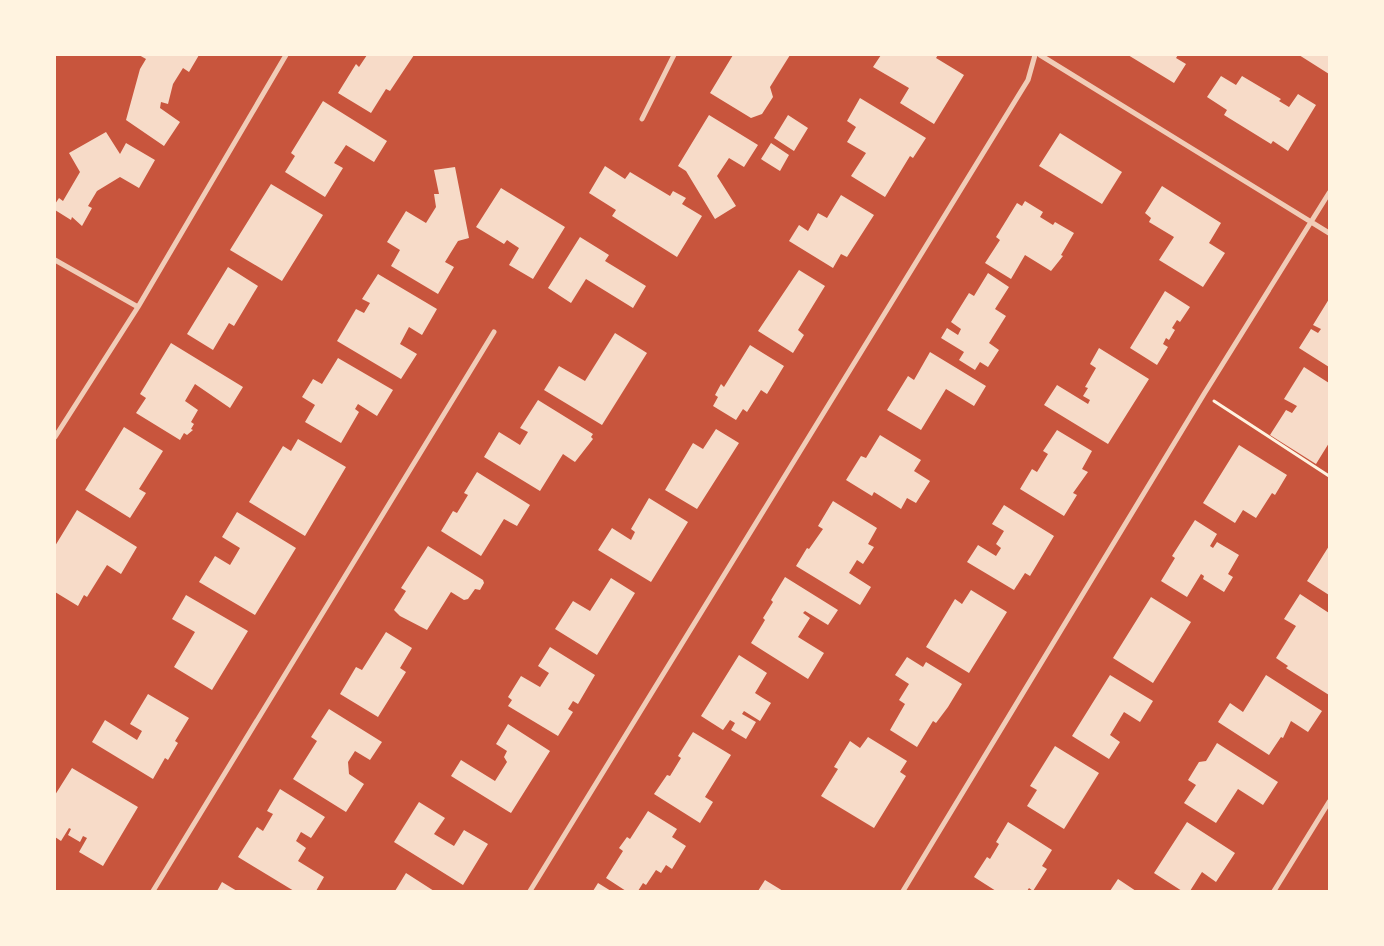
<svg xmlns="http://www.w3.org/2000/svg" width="1384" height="946" font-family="'Golos Text',sans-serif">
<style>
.building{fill:#f7dbc8}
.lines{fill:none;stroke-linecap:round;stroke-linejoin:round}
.path{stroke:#fff3e0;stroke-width:3}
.minor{stroke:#f1ccb7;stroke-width:5}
</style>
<rect width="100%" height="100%" fill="#c8553d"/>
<!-- building -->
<path class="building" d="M139 55H199L189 72 183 68 173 84 168 104 161 102 160 108 180 122 164 146 126 120 140 69 146 59Z
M367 55H414L390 91 386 89 371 113 338 93 356 64 359 67Z
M733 55H790L770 87 773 97 762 114 751 118 710 93Z
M881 55H938L936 58 964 75 934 124 900 103 909 88 873 67Z
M1128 55H1178L1176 58 1186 64 1174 83Z
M1299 55H1329V74Z
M1221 76 1236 85 1242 76 1281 99 1279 101 1289 107 1298 94 1316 105 1288 151 1273 141 1271 144 1224 115 1227 110 1207 97Z
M860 98 926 138 913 158 910 156 885 197 851 176 866 153 847 142 856 127 847 121Z
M323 101 387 141 374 162 346 145 334 163 343 168 325 197 285 172 295 156 291 153Z
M709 115 758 145 744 167 729 158 717 176 736 206 715 219 686 171 678 166Z
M788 115 808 128 794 151 774 138Z
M106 132 120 154 126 143 155 160 139 188 120 177 97 191 88 206 92 208 82 226 72 217 71 220 55 210V204L59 198 63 201 80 172 69 153Z
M1060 133 1122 172 1102 204 1039 166Z
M771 143 789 155 780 171 761 159Z
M605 166 625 179 630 172 670 196 673 191 686 198 682 204 702 216 677 257 612 216 616 210 589 193Z
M455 167 469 238 458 241 445 262 454 267 438 294 391 266 400 250 387 242 406 211 426 223 436 207 434 194H439L434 170Z
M271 184 323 215 282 281 230 250Z
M1162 186 1221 223 1209 243 1225 253 1203 287 1159 260 1174 237 1149 222 1151 218 1145 213Z
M501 188 565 227 533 279 509 265 519 248 507 240 504 244 476 227Z
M841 195 874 215 847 257 841 254 833 268 789 241 799 225 808 231 818 213 827 218Z
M1025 201 1043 212 1040 217 1053 225 1055 222 1074 233 1061 255 1063 256 1051 271 1025 255 1011 279 985 263 1000 240 996 237 1017 203 1022 206Z
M580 237 609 255 605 261 646 286 633 308 586 279 571 303 548 288Z
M228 267 258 286 234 326 229 323 213 350 187 334Z
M799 270 825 286 798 330 804 335 793 353 758 331Z
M988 273 1009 287 995 309 1006 316 989 343 999 350 988 367 980 362 975 370 959 360 964 352 941 338 947 328 958 335 961 329 951 322 969 293 974 296Z
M378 274 437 309 422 335 409 327 400 344 417 354 401 379 337 341 356 309 364 313 370 303 362 299Z
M1165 291 1190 307 1180 322 1177 320 1172 328 1175 330 1169 340 1166 338 1163 344 1168 347 1157 365 1130 348Z
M1329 299V367L1299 348 1311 329 1318 333 1321 329 1313 325Z
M615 333 647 353 602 425 544 390 559 366 585 381Z
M171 343 243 387 230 408 195 384 185 401 198 410 191 422 194 424 191 429 193 430 187 435 184 433 180 440 136 413 146 398 140 394Z
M750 345 784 366 767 394 761 390 747 412 743 409 736 420 713 406 718 397 715 395 721 384 724 387Z
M1099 348 1149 379 1108 444 1044 405 1057 385 1088 404 1090 400 1083 396 1088 388 1085 387 1096 368 1090 364Z
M930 352 986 386 974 406 946 389 921 430 887 410 908 376 914 380Z
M338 358 393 390 377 416 358 404 355 409 359 412 341 443 305 422 315 405 302 397 313 379 322 384Z
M1304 367 1329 383V443L1316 464 1270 435 1286 410 1292 413 1297 406 1284 399Z
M538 400 593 434 591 437 593 439 575 462 563 454 540 491 484 457 499 432 520 445 528 432 520 428Z
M124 427 163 451 139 489 146 493 130 518 85 490Z
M716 429 739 443 697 509 665 490 693 443 703 449Z
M1057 430 1092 451 1082 469 1088 472 1073 493 1077 495 1064 516 1020 489 1032 469 1037 472 1048 454 1043 451Z
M880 435 921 460 914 471 930 481 916 503 907 498 901 509 874 492 872 496 846 480 861 456 866 458Z
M298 439 346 467 305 536 249 502 283 446 291 451Z
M1239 445 1287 475 1275 495 1272 493 1256 518 1243 510 1235 523 1203 503Z
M477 472 530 505 517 526 504 519 481 556 441 531 453 511 457 513 468 495 464 493Z
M649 498 688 522 651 582 598 550 612 528 631 540 635 532 631 529Z
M833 501 877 528 868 544 874 547 863 564 857 560 849 573 871 587 860 605 796 566 807 548 809 549 823 529 818 526Z
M1004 505 1054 536 1030 576 1025 573 1014 590 967 562 978 545 996 556 1001 548 996 544 1004 531 992 524Z
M77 510 137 547 121 574 107 565 87 597 84 595 78 606 55 592V546Z
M237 512 296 548 255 615 199 582 215 556 230 565 240 548 222 537Z
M1195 520 1217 534 1210 546 1213 548 1217 542 1239 555 1228 574 1233 577 1224 592 1203 579 1204 576 1201 574 1187 597 1161 581 1175 558 1172 556Z
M428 546 483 580 484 583 480 590 475 589 468 599 464 600 451 592 427 630 400 616 394 610 406 591 401 588Z
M1329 546V595L1307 581Z
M785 577 838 610 828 625 805 611 803 613 810 618 798 637 824 653 808 679 751 643 765 620 763 618 773 602 771 600Z
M611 578 635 593 597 655 555 629 573 601 590 611Z
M971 590 1007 612 969 673 926 647 955 599 962 604Z
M1300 594 1329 613V695L1286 668 1288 666 1276 658 1296 626 1284 619Z
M186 595 248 631 212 690 174 667 195 632 172 619Z
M1151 597 1191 622 1153 683 1113 658Z
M386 632 412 648 400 668 406 672 378 717 340 694 356 667 362 670Z
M550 647 595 675 578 704 573 701 568 709 573 712 558 736 508 706 512 700 508 697 521 676 540 687 549 673 538 666Z
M739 655 767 673 755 693 771 703 760 721 744 711 742 714 756 722 746 739 731 730 735 723 730 720 723 730 701 716Z
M907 657 923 667 926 662 962 684 948 707 936 723 933 721 917 747 890 730 905 704 899 700 909 684 895 675Z
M1110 675 1153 701 1140 722 1124 712 1110 735 1120 742 1109 759 1072 736Z
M1266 675 1322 711 1308 732 1291 721 1283 738 1281 737 1269 755 1218 722 1230 703 1243 712Z
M148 694 189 718 175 741 178 743 168 760 165 758 153 779 92 742 105 720 137 740 142 731 130 724Z
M329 709 382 742 370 760 355 751 348 762 349 774 364 784 346 812 293 779 317 741 311 737Z
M508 724 550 751 511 813 451 776 461 760 495 781 507 762 504 757 507 751 496 744Z
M693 732 731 755 705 797 713 802 700 823 654 794 667 775 670 776 681 758 678 756Z
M868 737 907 761 900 772 906 776 874 828 821 796 838 769 834 767 850 741 860 748Z
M1217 743 1278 782 1263 805 1238 789 1216 823 1184 803 1196 785 1188 780 1199 762 1206 761Z
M1055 746 1099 773 1064 829 1027 806 1037 790 1030 786Z
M72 768 138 807 103 866 79 852 87 838 83 836 80 842 68 835 71 829 69 828 61 841 55 837V795Z
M280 789 325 817 311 838 301 832 296 841 306 848 298 861 324 877 316 891H294L238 857 257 827 263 831 273 814 267 811Z
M419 802 445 818 434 834 454 846 464 830 488 844 463 885 394 842Z
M648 811 677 829 672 837 686 846 672 869 666 865 661 873 656 870 646 885 643 883 638 891H626L606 878 623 851 619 848 627 837 630 839Z
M1008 822 1052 850 1042 866 1047 869 1033 891 1029 888 1027 891H996L974 877 987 857 990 859 999 844 996 842Z
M1187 822 1235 853 1216 882 1202 872 1190 891H1182L1154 873Z
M406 873 434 891H395Z
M1118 879 1136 891H1110Z
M765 880 783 891H758Z
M222 882 237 891H217Z
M598 883 611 891H593Z"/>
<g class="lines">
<!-- path -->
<path class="path" d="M1214 401 1329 476"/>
<!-- minor -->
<path class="minor" d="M1040 55 1329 233
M642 119 674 55
M55 260 138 307
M55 437 138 307 286 55
M153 891 494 332
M530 891 1028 80 1035 55
M903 891 1204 394 1329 193
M1274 891 1329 802"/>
</g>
<!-- border -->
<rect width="1384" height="946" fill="none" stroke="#fff3e0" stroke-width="112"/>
</svg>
